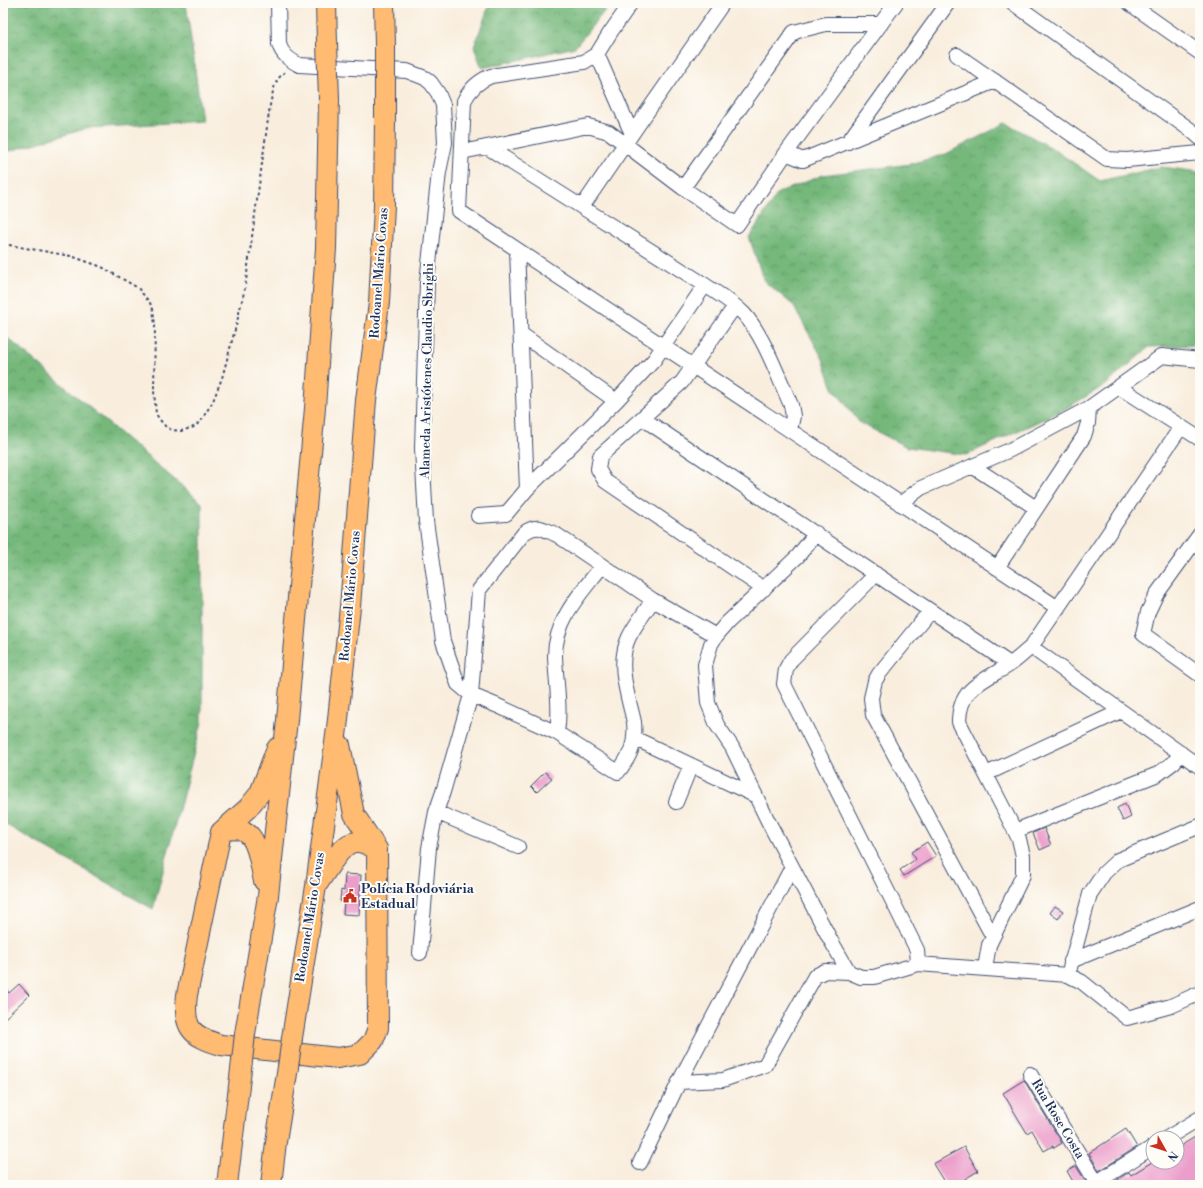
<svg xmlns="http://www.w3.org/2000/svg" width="1203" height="1188" font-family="'Libre Bodoni',serif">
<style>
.forest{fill:url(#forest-crowns);stroke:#48746c}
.building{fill:#ec9ecb}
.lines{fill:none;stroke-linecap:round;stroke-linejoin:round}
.minor-casing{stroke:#3c4c71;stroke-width:16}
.highway-casing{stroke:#3c4c71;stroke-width:22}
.path{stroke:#3c4c71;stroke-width:2;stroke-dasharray:3 3;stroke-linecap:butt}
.minor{stroke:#fff;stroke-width:14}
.highway{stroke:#ffbb71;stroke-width:20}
.highway-bridge-casing{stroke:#3c4c71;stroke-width:22;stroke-linecap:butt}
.highway-bridge{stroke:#ffbb71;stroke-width:20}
.labels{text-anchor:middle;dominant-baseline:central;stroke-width:4;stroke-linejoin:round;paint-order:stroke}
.street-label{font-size:13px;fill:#1b2f5e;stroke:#fdfcf7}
.poi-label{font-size:13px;font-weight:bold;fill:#1b2f5e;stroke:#fdfcf7;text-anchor:start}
</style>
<defs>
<pattern id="forest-crowns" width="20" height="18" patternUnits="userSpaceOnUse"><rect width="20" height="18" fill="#75b87a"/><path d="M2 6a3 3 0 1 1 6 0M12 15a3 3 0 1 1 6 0" fill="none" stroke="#5f9667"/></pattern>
</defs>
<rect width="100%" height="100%" fill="#fdfcf7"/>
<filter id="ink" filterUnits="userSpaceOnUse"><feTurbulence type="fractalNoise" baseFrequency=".025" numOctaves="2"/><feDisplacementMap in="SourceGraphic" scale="8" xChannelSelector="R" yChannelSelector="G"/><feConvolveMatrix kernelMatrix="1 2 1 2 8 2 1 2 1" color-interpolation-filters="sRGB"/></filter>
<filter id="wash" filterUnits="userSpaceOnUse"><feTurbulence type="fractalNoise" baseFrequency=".012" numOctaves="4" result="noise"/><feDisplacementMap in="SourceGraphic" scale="16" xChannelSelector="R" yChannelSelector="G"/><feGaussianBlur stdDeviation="0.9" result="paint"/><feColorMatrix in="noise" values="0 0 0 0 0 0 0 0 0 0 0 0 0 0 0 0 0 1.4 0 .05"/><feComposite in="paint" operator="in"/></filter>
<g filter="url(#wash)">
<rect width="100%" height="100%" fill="#f9eede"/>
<!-- forest -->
<path class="forest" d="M3 3H186L202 121 88 128 3 153Z
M490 3H611L575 47 482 68 474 47Z
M1006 123 1052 148 1100 181 1161 167 1200 172V345L1149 347 1107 384 1065 409 966 455 907 447 860 423 833 388 823 359 793 305 764 281 749 237 778 193 823 175 911 164 946 154Z
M3 334 202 503V722L153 909 3 823Z"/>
<g id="blocks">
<!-- building -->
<path class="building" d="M545 772 552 778 537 792 531 786Z
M1125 804 1131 817 1123 821 1117 808Z
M1044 828 1051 845 1040 850 1033 833Z
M927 842 936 856 904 876 900 870 916 859 911 852Z
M345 874 361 875 359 915 343 914 344 901H340L341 890 344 891Z
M1055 906 1063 911 1058 919 1050 913Z
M19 984 29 995 3 1020V985L9 993Z
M1024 1080 1062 1143 1054 1148 1053 1146 1044 1151 1032 1130 1027 1133 1003 1093Z
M1126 1129 1137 1147 1099 1171 1089 1153Z
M1200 1134V1185H1115L1122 1181 1117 1180 1129 1172 1131 1175 1152 1162H1177V1148Z
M964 1147 978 1171 955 1185H946L933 1164Z
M1076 1166 1088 1185H1075L1067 1171Z"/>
</g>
</g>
<g filter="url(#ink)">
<use href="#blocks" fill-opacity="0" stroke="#3c4c71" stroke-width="1"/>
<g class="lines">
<!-- minor casing -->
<g class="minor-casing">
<path id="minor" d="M278 3 279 44C282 55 290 60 299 65L407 71 425 78 431 83 438 93 443 105 445 143 439 172 427 282 422 448 426 521 443 641 458 684 471 695 498 706 557 733 618 772C631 755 636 744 634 722 628 695 616 664 629 637 635 625 645 612 653 600
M631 3 610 33 597 54 584 62 491 76C478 81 470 89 464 101L459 211 1058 608
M1013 3 1192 131 1200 138
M1129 3 1200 53
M597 54 632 134
M957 55 1107 159 1127 160 1200 153
M848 142 948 3
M487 147 705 285C718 294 733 302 744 314 764 336 778 377 791 405L793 416 790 430
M462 152 588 126 609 132 683 188 737 225 786 153 896 3
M786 153 803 160 995 81
M683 188 794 32 826 24H881
M582 207 638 125 723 3
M517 250 527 489
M735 306 682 382 600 456 598 469 605 481 764 589
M521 334 616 401
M1119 387 1200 439
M642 418 1010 664
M972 466 1036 508
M900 504 921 488 1010 450 1089 408 1162 356 1200 360
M478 516 506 514 527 489 616 401 654 360 705 285
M816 533 798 556 727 623 716 636 711 644 705 665 708 703 717 725 732 747 768 821 830 939 849 972
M1200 534 1156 595 1148 612 1143 634 1200 675
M997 568 1084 436 1088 423 1089 408
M876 574 791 660 786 669 784 684 917 950 918 964
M930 611 879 674 875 681 871 698 873 715 993 937
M1031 647 1200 767
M557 733C561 708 556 682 555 656 555 619 581 593 602 566
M634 738 756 796
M986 774 1121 711
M676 802 691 765
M436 812 518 847
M1015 831 1158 774 1174 762 1181 753
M420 953 429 848 436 812 443 792 471 695 479 590 524 533C537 523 544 529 557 535L653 600 716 636
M1071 961 1200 908
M985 968 989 945 1023 875V856L1019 839 1015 831 959 722C959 687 984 681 1009 665 1017 660 1024 653 1031 647L1181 427
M1068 975 1090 894 1104 873 1118 860 1200 826
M1030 1074 1098 1185
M679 1082 723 1080 765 1065 815 976 825 971 849 972 861 977H874L918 964 1068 975 1082 982 1127 1018 1171 1006 1200 993
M1167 1138 1200 1118
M640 1163 679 1082 792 867
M1097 1182 1153 1147"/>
</g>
<!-- highway casing -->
<g class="highway-casing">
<path id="highway" d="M326 3 327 43
M384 3 385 45
M277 748 260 793 248 808 221 832 187 995C183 1027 190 1036 221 1045L338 1058 360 1054 373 1041 378 1028 377 849 354 814 340 745
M221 832C258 819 258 856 264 881
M318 883C326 872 342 842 356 842 363 841 371 847 377 849
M245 1034 268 896 287 720 315 408 326 248 329 99
M292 1038 316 886 337 728 350 607 366 400 379 303 384 206 385 118
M227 1185 242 1061
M271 1185 276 1142 288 1067"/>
</g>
<!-- path -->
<path class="path" d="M3 244 71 256 102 267 138 288 150 303 153 309 155 325 154 391 156 414 160 420 166 427 172 430 181 431 194 427 201 421 213 401 222 378 236 326 245 288 270 105C273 92 274 80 285 72"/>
<!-- minor -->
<use href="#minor" class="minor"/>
<!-- highway -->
<use href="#highway" class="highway"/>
<!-- highway-bridge casing -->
<g class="highway-bridge-casing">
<path id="highway-bridge" d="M327 43 329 99
M385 45V118
M242 1061 245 1034
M288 1067 292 1038"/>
</g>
<!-- highway-bridge -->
<use href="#highway-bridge" class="highway-bridge"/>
</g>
</g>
<!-- icons -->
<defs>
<g id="civic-bare" transform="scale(1.08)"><path d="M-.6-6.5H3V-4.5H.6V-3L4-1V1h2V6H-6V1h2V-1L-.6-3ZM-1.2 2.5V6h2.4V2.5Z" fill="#c8321e" stroke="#fdfcf7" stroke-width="2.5" paint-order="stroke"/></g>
</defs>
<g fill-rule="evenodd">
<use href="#civic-bare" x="350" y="896"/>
</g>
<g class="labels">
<!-- street labels -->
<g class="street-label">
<text transform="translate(379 273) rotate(-86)">Rodoanel Mário Covas</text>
<text transform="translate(427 371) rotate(-89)">Alameda Aristótenes Claudio Sbrighi</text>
<text transform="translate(350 596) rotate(-85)">Rodoanel Mário Covas</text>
<text transform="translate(310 917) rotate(-81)">Rodoanel Mário Covas</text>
<text transform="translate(1058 1119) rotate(59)">Rua Rose Costa</text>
</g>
<!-- poi labels -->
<g class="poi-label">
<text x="361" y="889">Polícia Rodoviária<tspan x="361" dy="15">Estadual</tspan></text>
</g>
</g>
<!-- margin -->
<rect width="1203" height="1188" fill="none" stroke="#fdfcf7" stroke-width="16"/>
<!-- north arrow -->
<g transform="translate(1165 1150) rotate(129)"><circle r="19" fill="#fdfcf7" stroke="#a3aaba"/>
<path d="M0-3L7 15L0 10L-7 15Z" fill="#c8321e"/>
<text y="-6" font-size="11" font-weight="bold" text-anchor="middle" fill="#1b2f5e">N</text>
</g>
</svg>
